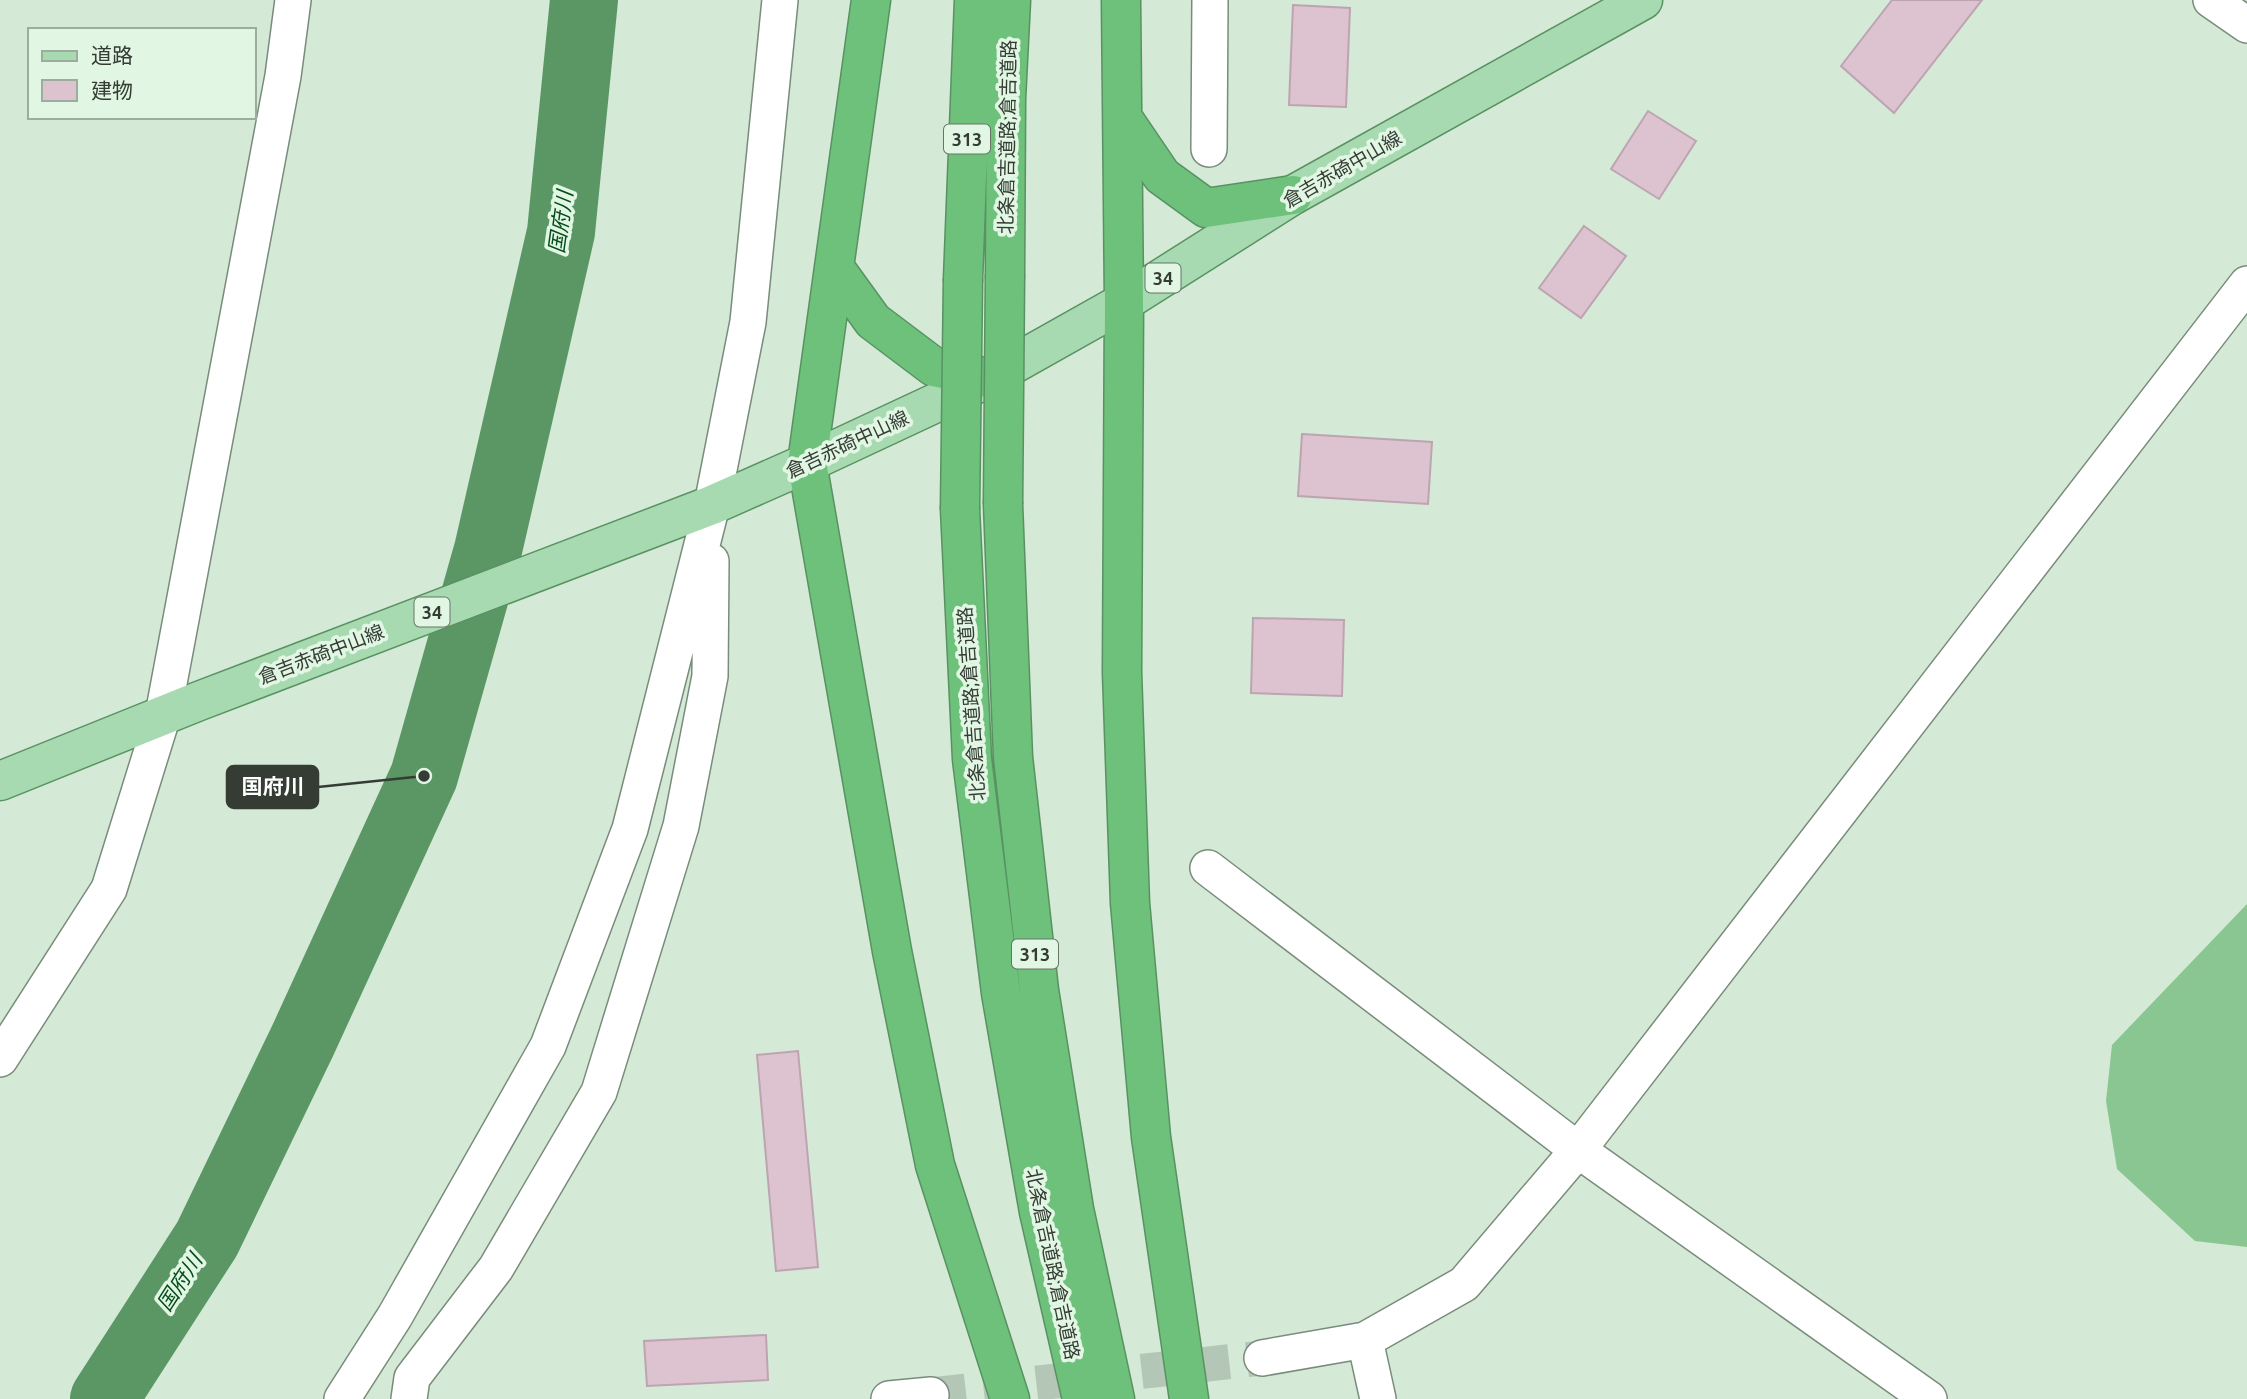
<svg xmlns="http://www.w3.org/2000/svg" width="2247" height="1399" font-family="Ubuntu,'Noto Sans JP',sans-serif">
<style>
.forest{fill:#89c691}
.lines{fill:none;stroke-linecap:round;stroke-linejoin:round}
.river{stroke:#5b9764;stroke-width:68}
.building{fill:#ddc3d0;stroke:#bda4b1;stroke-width:2}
.minor-tunnel{stroke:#b4c6b6;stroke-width:35;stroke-dasharray:35 18;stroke-linecap:butt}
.minor-casing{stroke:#798c7b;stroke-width:38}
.primary-casing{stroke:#599262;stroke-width:41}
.motorway-casing{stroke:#599262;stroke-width:41}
.minor{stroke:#fff;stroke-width:35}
.primary{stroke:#a7dab0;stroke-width:38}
.motorway{stroke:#6dc17b;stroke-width:38}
.motorway-bridge-casing{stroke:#599262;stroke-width:41;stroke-linecap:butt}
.motorway-bridge{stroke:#6dc17b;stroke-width:38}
.labels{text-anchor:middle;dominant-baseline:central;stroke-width:7;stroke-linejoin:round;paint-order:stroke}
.shield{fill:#e1f6e3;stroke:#687468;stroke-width:2}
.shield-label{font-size:18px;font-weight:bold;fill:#343c34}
.street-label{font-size:19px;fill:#343c34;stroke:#e1f6e3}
.water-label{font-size:21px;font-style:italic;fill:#054c1b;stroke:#e1f6e3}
.leader{fill:none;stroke:#343c34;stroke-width:2.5}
.callout-dot{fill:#343c34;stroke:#e1f6e3;stroke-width:2.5}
.callout{fill:#343c34;stroke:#343c34;stroke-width:2.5}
.callout-label{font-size:21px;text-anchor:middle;font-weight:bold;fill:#fff}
</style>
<rect width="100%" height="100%" fill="#d4e9d6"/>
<!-- forest -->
<path class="forest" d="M2247 904V1247L2195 1241 2117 1169 2106 1101 2112 1045Z"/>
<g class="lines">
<!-- river -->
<path class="river" d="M104 1399 207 1239 303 1040 424 776 488 550 561 232 584 0"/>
</g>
<!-- building -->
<path class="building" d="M1892 0H1982L1894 113 1841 66Z
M1293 5 1350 8 1346 107 1289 105Z
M1648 111 1696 141 1659 199 1611 169Z
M1584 226 1626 256 1581 318 1539 288Z
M1302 434 1432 442 1428 504 1298 496Z
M1253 618 1344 620 1342 696 1251 693Z
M798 1051 818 1267 776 1271 757 1055Z
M766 1335 768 1380 647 1386 644 1341Z"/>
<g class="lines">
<!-- minor-tunnel -->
<path class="minor-tunnel" d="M931 1395 1262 1358"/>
<!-- minor casing -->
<g class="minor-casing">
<path id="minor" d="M2211 0 2247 25
M1209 149 1210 0
M1208 868 1578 1150 1929 1399
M0 1059 109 889 163 715 283 76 293 0
M1365 1340 1378 1399
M1262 1358 1365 1340 1464 1284 1578 1150 2247 284
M342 1399 395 1316 548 1046 630 829 712 505 748 322 780 0
M409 1399 412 1378 496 1268 599 1092 681 826 710 676 711 561
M889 1399 931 1395"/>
</g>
<!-- primary casing -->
<g class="primary-casing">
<path id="primary" d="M0 781 199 701 712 505 807 463 989 378 1124 302 1293 195 1643 0"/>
</g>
<!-- motorway casing -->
<g class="motorway-casing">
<path id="motorway" d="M871 0 807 463 892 951 935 1165 1010 1399
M1121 0 1124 302 1122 672 1130 903 1151 1137 1189 1399
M1124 120 1162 176 1206 208 1293 195
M834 267 873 321 934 367 989 378
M1005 275 1006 99 1011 0
M963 279 974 0
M1003 504 1013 757 1039 990 1074 1209 1115 1399
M960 509 972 759 1001 993 1039 1212 1082 1399"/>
</g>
<!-- minor -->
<use href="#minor" class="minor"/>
<!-- primary -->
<use href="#primary" class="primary"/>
<!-- motorway -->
<use href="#motorway" class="motorway"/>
<!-- motorway-bridge casing -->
<g class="motorway-bridge-casing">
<path id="motorway-bridge" d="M1003 504 1005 275
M960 509 963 279"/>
</g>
<!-- motorway-bridge -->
<use href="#motorway-bridge" class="motorway-bridge"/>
</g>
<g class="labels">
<!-- shield labels -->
<g class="shield">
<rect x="944" y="124.5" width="46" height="29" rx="5"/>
<rect x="1145.5" y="263.5" width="35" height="29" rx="5"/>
<rect x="414.5" y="597.5" width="35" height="29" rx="5"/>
<rect x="1012" y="939.5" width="46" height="29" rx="5"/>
</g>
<g class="shield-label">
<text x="967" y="139">313</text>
<text x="1163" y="278">34</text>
<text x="432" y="612">34</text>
<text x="1035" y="954">313</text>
</g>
<!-- street labels -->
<g class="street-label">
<text transform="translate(1007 137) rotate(-89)">北条倉吉道路;倉吉道路</text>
<text transform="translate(1342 169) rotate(-30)">倉吉赤碕中山線</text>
<text transform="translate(847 444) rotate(-25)">倉吉赤碕中山線</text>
<text transform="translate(321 654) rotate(-21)">倉吉赤碕中山線</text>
<text transform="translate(971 704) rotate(-94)">北条倉吉道路;倉吉道路</text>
<text transform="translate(1053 1264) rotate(78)">北条倉吉道路;倉吉道路</text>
</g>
<!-- water labels -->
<g class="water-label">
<text transform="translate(560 222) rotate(-82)">国府川</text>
<text transform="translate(179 1282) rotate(-57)">国府川</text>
</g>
</g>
<!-- callouts -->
<path class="leader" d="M424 776L318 787"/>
<circle class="callout-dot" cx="424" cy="776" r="7"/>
<rect class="callout" x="227" y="766" width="91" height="42" rx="7"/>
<g class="callout-label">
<text x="273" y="794">国府川</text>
</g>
<!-- legend -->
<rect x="28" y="28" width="228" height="91" fill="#e1f6e3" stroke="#9cac9d" stroke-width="2"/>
<rect x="42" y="51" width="35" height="10" fill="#a7dab0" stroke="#9cac9d" stroke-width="2"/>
<text x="91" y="63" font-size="21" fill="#343c34">道路</text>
<rect x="42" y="80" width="35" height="21" fill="#ddc3d0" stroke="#9cac9d" stroke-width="2"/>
<text x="91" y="98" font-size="21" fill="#343c34">建物</text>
</svg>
